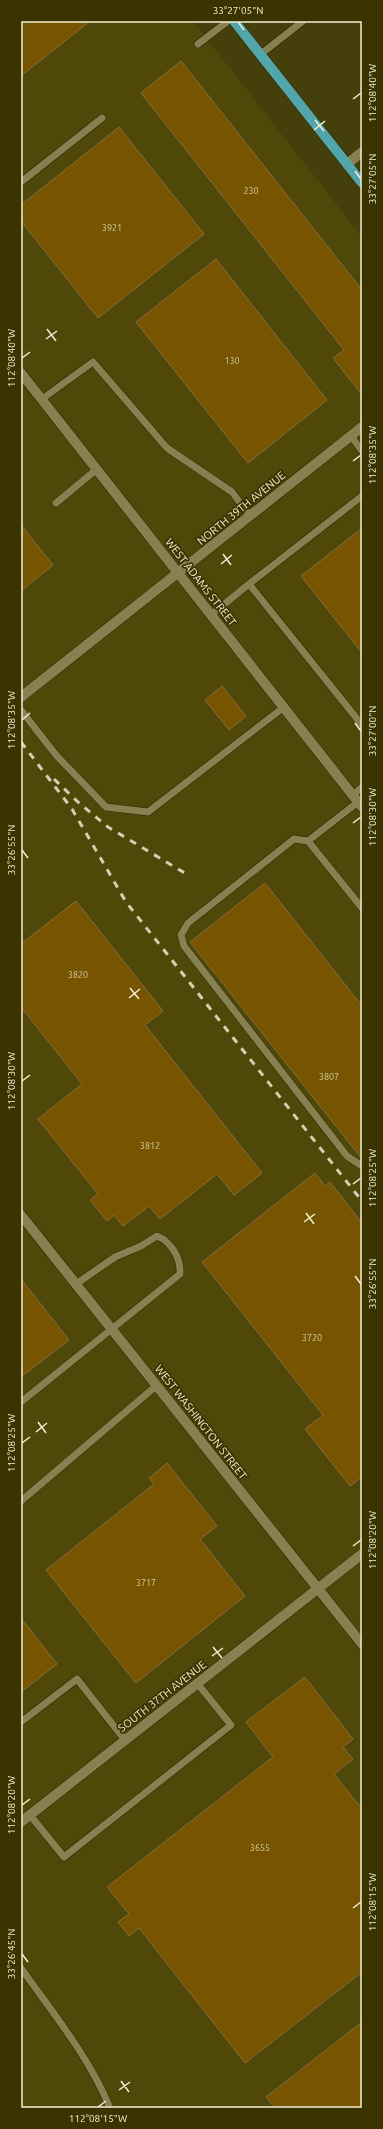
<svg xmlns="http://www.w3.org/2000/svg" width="383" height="2129" font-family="Ubuntu,sans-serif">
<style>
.built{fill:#504809}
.building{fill:#750;stroke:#856d41}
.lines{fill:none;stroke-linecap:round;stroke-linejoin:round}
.lane-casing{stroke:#2a2500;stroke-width:8}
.street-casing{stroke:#2a2500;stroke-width:11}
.primary-casing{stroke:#2a2500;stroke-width:11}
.lane{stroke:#878050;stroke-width:7}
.street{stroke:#878050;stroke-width:10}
.primary{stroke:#52a5a9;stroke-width:10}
.rail{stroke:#d3d0b2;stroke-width:3;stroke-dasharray:7 7;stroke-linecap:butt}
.ticks{fill:none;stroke:#f1efd5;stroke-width:1.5}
.labels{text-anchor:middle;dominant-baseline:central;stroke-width:3.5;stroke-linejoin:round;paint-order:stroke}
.number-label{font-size:9px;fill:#d2c8a0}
.street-label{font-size:11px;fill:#f1efd5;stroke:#3b3400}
.neatline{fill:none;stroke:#f1efd5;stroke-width:1.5}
.ticks-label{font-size:10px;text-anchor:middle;fill:#f1efd5}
</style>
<rect width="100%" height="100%" fill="#453f0c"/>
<!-- built -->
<path class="built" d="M21 21H193L362 237V2108H21Z"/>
<!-- building -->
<path class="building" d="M21 21H90L21 76Z
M181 61 362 290V395L333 358 344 350 141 93Z
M119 127 204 234 98 318 21 221V205Z
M216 259 327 400 248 463 136 322Z
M21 525 53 565 21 591Z
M362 528V653L301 576Z
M222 686 246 716 229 730 205 700Z
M265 883 362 1006V1159L190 942Z
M76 901 163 1011 145 1025 262 1173 234 1195 217 1174 160 1219 149 1206 123 1226 114 1215 107 1221 90 1200 98 1194 38 1119 82 1084 21 1007V944Z
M315 1173 325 1186 330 1182 362 1223V1477L350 1486 305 1429 323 1415 202 1262Z
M21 1279 69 1340 21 1377Z
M167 1463 217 1526 200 1539 245 1596 136 1683 46 1570 154 1484 149 1478Z
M21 1618 57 1664 21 1692Z
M305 1677 353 1739 343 1747 353 1759 334 1774 362 1809V1972L245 2063 139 1928 129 1936 118 1922 129 1914 107 1887 273 1757 246 1722Z
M362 2022V2108H275L266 2097Z"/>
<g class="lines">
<!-- lane casing -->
<g class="lane-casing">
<path id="lane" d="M198 44 228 21
M261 54 303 21
M21 182 102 118
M42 399 93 362 167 448 232 492 250 516
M351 436 362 451
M56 503 97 469
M249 584 362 496
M211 615 249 584 362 725
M21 710 56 755 106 807 148 812 284 707
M353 795 362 787
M358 802 308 841 294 839 188 923 181 935 184 946 347 1156 362 1166
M308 841 362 908
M21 1402 180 1274C181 1259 172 1242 157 1236L141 1246 115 1257 76 1284
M21 1501 156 1386
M21 1722 77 1679 125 1740
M30 1815 64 1857 231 1725 197 1683
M21 1968C53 2013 89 2057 110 2108"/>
</g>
<!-- street casing -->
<g class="street-casing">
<path id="street" d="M347 164 362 152
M21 373 362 807
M21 697 362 427
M21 1215 362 1644
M21 1822 362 1554"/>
</g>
<!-- primary casing -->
<g class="primary-casing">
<path id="primary" d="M234 21 362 183"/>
</g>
<!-- lane -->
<use href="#lane" class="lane"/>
<!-- street -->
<use href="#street" class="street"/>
<!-- primary -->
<use href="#primary" class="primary"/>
<!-- rail -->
<path class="rail" d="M21 742 72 809 126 902 362 1201
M54 779 79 803 108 827 188 875"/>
</g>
<!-- ticks -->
<path class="ticks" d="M238 22 244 30M353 99 361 93M315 120 324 131M314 130 325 121M355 171 361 179M47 329 56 341M46 339 57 331M22 358 30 352M353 461 361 455M223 554 231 565M221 564 232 555M22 720 30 713M355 723 361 731M353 823 361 817M22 850 28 858M130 988 139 999M129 998 140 989M22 1081 30 1075M353 1184 361 1178M306 1213 314 1224M304 1222 315 1214M355 1276 361 1284M38 1422 46 1433M36 1432 47 1423M22 1443 30 1437M353 1546 361 1540M213 1647 222 1658M212 1656 223 1648M22 1805 30 1799M353 1908 361 1902M22 1954 28 1962M121 2081 129 2092M119 2090 130 2082M98 2107 106 2101"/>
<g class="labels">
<!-- number labels -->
<g class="number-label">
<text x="251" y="191">230</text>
<text x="112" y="228">3921</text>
<text x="232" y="361">130</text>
<text x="78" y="975">3820</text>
<text x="329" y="1077">3807</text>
<text x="150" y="1146">3812</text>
<text x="312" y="1338">3720</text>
<text x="146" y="1583">3717</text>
<text x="260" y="1848">3655</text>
</g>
<!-- street labels -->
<g class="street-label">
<text transform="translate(241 508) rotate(-39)">NORTH 39TH AVENUE</text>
<text transform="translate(201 582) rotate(52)">WEST ADAMS STREET</text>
<text transform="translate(201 1422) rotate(52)">WEST WASHINGTON STREET</text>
<text transform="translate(162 1696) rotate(-38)">SOUTH 37TH AVENUE</text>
</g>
</g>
<!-- border -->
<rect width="383" height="2129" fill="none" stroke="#3b3400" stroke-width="44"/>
<rect x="22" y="22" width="339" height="2085" class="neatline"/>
<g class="ticks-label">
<text x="238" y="14">33°27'05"N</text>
<text transform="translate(372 93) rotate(-90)" y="4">112°08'40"W</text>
<text transform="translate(372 179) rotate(-90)" y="4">33°27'05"N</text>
<text transform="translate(11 358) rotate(-90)" y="4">112°08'40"W</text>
<text transform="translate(372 455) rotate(-90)" y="4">112°08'35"W</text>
<text transform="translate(11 720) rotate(-90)" y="4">112°08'35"W</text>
<text transform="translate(372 731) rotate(-90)" y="4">33°27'00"N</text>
<text transform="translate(372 817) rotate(-90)" y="4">112°08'30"W</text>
<text transform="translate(11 850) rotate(-90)" y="4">33°26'55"N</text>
<text transform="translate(11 1081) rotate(-90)" y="4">112°08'30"W</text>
<text transform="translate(372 1178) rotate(-90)" y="4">112°08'25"W</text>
<text transform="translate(372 1284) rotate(-90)" y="4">33°26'55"N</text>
<text transform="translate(11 1443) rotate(-90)" y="4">112°08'25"W</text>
<text transform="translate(372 1540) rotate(-90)" y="4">112°08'20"W</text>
<text transform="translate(11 1805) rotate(-90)" y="4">112°08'20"W</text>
<text transform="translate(372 1902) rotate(-90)" y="4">112°08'15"W</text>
<text transform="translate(11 1954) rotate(-90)" y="4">33°26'45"N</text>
<text x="98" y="2122">112°08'15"W</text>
</g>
</svg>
